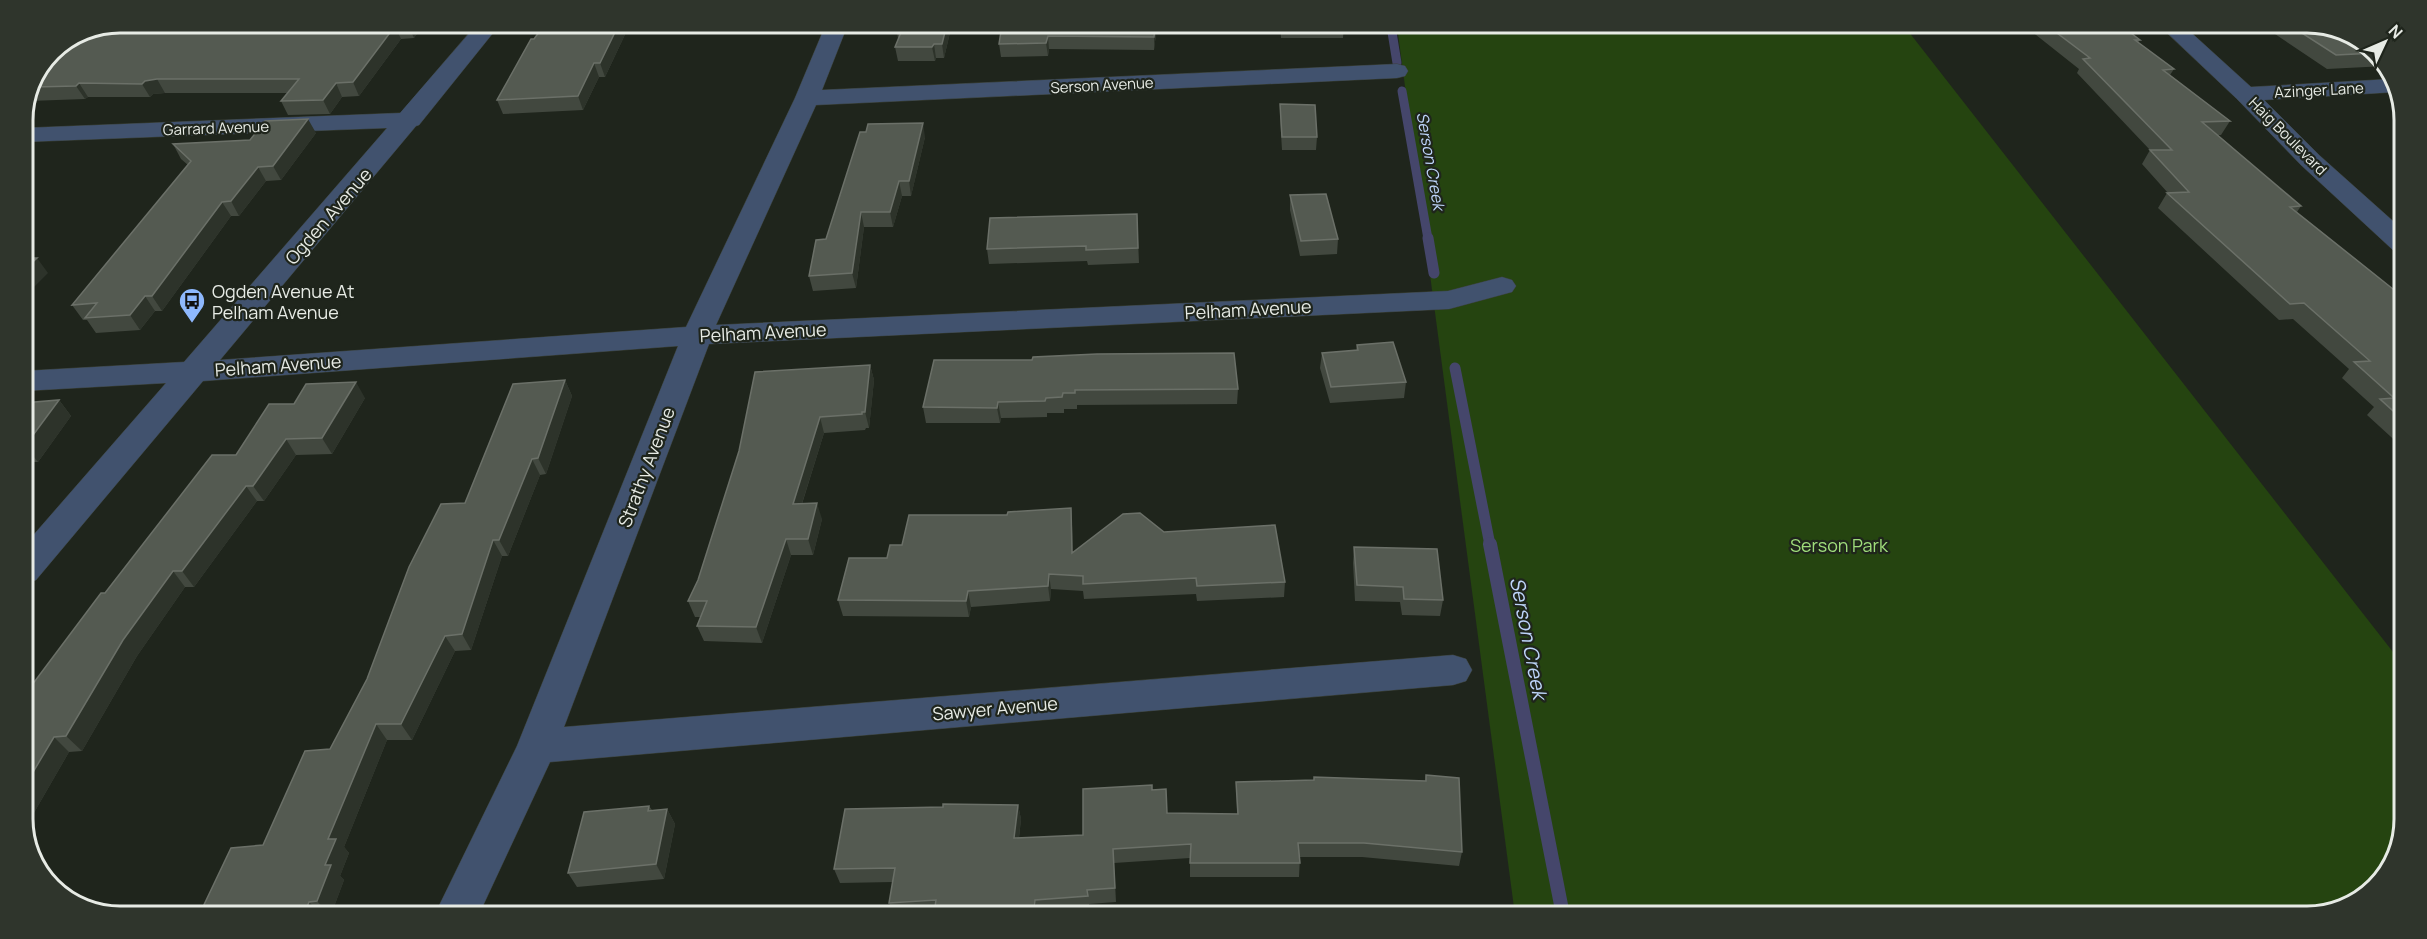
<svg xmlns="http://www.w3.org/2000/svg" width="2427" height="939" font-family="Manrope,sans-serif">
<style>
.green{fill:#254410}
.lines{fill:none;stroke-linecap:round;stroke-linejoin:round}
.stream-far2{stroke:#45466b;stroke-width:9}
.stream-far1{stroke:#45466b;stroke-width:11}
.stream{stroke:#45466b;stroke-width:14}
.minor-casing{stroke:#3b4138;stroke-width:1}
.minor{fill:#41526e;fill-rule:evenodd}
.wall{fill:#42483f}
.shaded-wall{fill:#2d332a}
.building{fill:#545a51;stroke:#6b7068;stroke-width:1.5}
.labels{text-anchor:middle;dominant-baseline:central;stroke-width:4.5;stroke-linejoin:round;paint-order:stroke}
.far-street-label{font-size:15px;fill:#e7ebe5;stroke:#1f251c}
.far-water-label{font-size:16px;font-style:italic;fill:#bdd4f9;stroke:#1f251c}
.street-label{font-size:18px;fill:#e7ebe5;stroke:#1f251c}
.poi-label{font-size:18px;fill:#e7ebe5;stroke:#1f251c;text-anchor:start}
.park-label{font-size:18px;fill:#9fdd7b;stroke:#1f251c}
.water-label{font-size:20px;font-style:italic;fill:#bdd4f9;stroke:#1f251c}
.rim{fill:none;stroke:#e7ebe5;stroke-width:3}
</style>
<rect width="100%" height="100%" fill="#1f251c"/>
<!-- green -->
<path class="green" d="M1397 26 1905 27 2400 661 2399 850 2361 900 2307 916 1515 915Z"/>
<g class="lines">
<!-- stream-far2 -->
<path class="stream-far2" d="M1391 26 1397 63
M1402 91 1428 239"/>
<!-- stream-far1 -->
<path class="stream-far1" d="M1428 238 1434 273
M1455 368 1490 545"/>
<!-- stream -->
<path class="stream" d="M1490 544 1563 915"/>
<!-- minor casing -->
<g class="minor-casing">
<path id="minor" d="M478 23H501L419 125 416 126 220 360 686 327 795 98 826 24H848L822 90 1397 64 1405 66 1408 71 1405 76 1397 78 816 105 716 325 1448 291 1502 277 1512 280 1516 286 1512 292 1449 309 709 344 564 727 1453 655 1466 659 1472 670 1466 681 1453 685 550 762 480 912H436L517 746 678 346 203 381 36 580 23 584V547L166 383 23 391V371L184 362 387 128 23 142V128L400 113Z
M2161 27H2185L2251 87 2391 79 2396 92 2264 100 2319 155 2403 230V252L2393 250 2301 165 2237 99Z"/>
</g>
<!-- minor -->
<use href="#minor" class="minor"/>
</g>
<!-- wall -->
<path class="wall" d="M424 23 414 38 401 39 359 96 342 97 330 114 288 115 281 101 288 93H165L153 94 150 97H88L85 99 29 101 51 51Z
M630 24 605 77H599L583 110 503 114 497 100 534 39Z
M899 24H952L944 58H936L935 61H898L895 47 898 39 897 31Z
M1002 25H1157L1154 50 1049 49 1048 56 1001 57 999 44Z
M1280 25H1344L1343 38H1281Z
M2026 27H2124L2140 40 2138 43 2174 69 2170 75 2230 121 2221 135H2218L2301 206 2297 212 2403 297 2402 447 2367 415 2374 407 2342 378 2349 369 2293 319 2279 320 2158 208 2167 193H2168L2142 164 2150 150 2077 73 2079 69Z
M2250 28H2338L2384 60 2386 66 2327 69 2269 30 2255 31Z
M1280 104 1317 137 1316 150H1282L1280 117Z
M316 133 281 180 266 181 239 216H231L162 311H155L140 330 96 333 87 320H83L72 305 188 165 181 159 173 144 250 140Z
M925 137 911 196H902L893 227H864L856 288 813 291 809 276 826 239Z
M1290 195 1338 239 1337 254 1300 256 1290 210Z
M1137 214 1139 263 1088 265 1087 261 989 264 987 249Z
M1357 345 1406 382 1404 398 1330 403 1320 368 1322 353 1356 350Z
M934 360 1238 389 1237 404 1077 405V409H1064V413H1047V417L1001 418 1000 423H926L923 407Z
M870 365 874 380 869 428H866L865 430 824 433 802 504 822 519 813 555H791L762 643 704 641 697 626 701 617H695L688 601 698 580 739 451Z
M565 380 572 396 546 474 540 475 508 556H502L471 650 455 651 412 740H387L344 847 349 853 340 876 344 880 332 912 201 911 263 845 330 749 465 503Z
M365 398 332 454 296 455 264 501H257L194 587H185L137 656 82 751 69 752 24 830 32 685 105 593 236 455 294 404Z
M59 400 71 416 38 462H32L23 475V403Z
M1071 508 1072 524 1073 552 1164 532 1285 582 1284 597 1197 601 1196 594 1084 599 1083 591 1051 589 1050 601 971 607 969 617 843 616 838 600 902 545 1007 515Z
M1354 547 1443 600 1440 616 1402 615 1400 602 1355 601 1353 563Z
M1426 775 1462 852 1459 866 1362 857H1300L1299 877H1190V858L1114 863 1116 902 1089 904V910L1044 913H893L889 903 893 882 840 883 834 869 1018 805 1021 819 1019 838 1083 835 1153 790 1167 813 1237 814 1236 782 1314 780V777L1425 781Z
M649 806 652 810 667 809 675 824 664 879 577 887 568 873Z"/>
<!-- shaded-wall -->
<path class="shaded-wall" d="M409 23H424L414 38 408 25Z
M619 24H630L605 77 600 63Z
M947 24H952L944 58 942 44Z
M1155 25H1157L1154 50V37Z
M395 26 401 39 359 96 353 82Z
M1048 36 1049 49 1048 56 1046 43Z
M934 44 936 58 935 61 932 47Z
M594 63 599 77 583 110 578 96Z
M157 79 165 93 153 94 150 97 142 84 145 81Z
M79 83 88 97 85 99 76 86Z
M336 83 342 97 330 114 323 100Z
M308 119 316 133 281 180 273 166Z
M923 123 925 137 911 196 909 181Z
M258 167 266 181 239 216 231 201Z
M899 181 902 196 893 227 890 212Z
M222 202 231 216 162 311 152 296Z
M861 212 864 227 856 288 852 273Z
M37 258 48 273 23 298V271Z
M145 296 155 311 140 330 130 315Z
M870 365 874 380 869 428 865 412Z
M565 380 572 396 546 474 538 458Z
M356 382 365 398 332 454 322 438Z
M59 400 71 416 38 462 25 446Z
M998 402 1001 418 1000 423 997 408Z
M820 417 824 433 797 519 793 504Z
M286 439 296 455 264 501 253 486Z
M23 452 32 462 23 475Z
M532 459 540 475 508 556 499 540Z
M246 486 257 501 194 587 182 571Z
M817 503 822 519 813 555 808 539Z
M1071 508 1072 524 1073 568 1072 553Z
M786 539 791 555 762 643 756 627Z
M493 540 502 556 471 650 462 634Z
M173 571 185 587 137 656 82 751 66 736 123 640Z
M1049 574 1051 589 1050 601 1048 586Z
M968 591 971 607 969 617 966 601Z
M445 636 455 651 412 740 401 724Z
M376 724 387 740 344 847 349 853 340 876 344 880 332 912H327L317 901 325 865 328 839Z
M54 737 69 752 24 830 23 825V789Z
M1018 805 1021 819 1017 852 1014 838Z
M667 809 675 824 664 879 656 864Z
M1035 900 1038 913H1034Z
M309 902 319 912H305Z"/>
<!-- building -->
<path class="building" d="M120 22 409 23 408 25 395 26 353 82 336 83 323 100 281 101 299 79H157L145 81 142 84 79 83 76 86 35 87 51 51Z
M545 24H619L600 63H594L578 96 497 100 531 39H534Z
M899 24H947L942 44H934L932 47H895L902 30 897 31Z
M1002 25H1155L1154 37 1048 36 1046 43 999 44Z
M1282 25H1344V26H1282Z
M2049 27H2123L2140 40H2135L2174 69 2163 70 2230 121 2202 122 2301 206 2290 207 2403 297 2402 419 2380 399 2394 398 2354 362 2370 361 2304 303 2290 304 2167 193 2189 192 2150 150H2172L2083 59 2090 58Z
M2294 28H2338L2374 53 2336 55Z
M1280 104 1315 105 1317 137H1282Z
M308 119 273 166 258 167 231 201 222 202 152 296H145L130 315 85 318 97 303 72 305 191 161 173 144 250 140 265 121Z
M923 123 909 181H899L890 212H861L852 273 809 276 816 240 826 239 860 132H866L868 124Z
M1326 194 1338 239 1301 241 1290 195Z
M1137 214 1138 248 1086 250V246L987 249 990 218Z
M23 258H37L23 271Z
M1393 342 1406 382 1331 387 1322 353 1358 350 1357 345Z
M1234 353 1238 389 1075 390V393H1063L1062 397 1046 398 1045 401 998 402 997 408 923 407 934 360H1032L1033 357 1097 354Z
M870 365 865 412H862V414L820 417 793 504 817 503 808 539H786L756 627 697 626 707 601H688L698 580 739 451 755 372Z
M565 380 538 458 532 459 499 540H493L462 634 445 636 401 724H376L328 839H336L325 865H331L317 901 309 902 305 912 201 911 231 848 263 845 305 751 330 749 367 679 409 567 441 504 465 503 513 384Z
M356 382 322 438 286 439 253 486H246L182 571H173L123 640 66 736 54 737 23 789V686L32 685 101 593H105L212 455H236L269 404H294L306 384Z
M59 400 25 446H23V403Z
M1071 508 1072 553 1123 514 1140 513 1164 532 1275 525 1285 582 1197 586 1196 578 1083 584V576L1049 574 1048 586 968 591 966 601 838 600 849 558H887L890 545H902L909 515H1007L1008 512Z
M1354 547 1437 549 1443 600 1404 599 1403 587 1357 585Z
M1426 775 1459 778 1462 852 1364 843H1298L1300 863H1190L1191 844 1113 849 1115 888 1087 890 1088 896 1035 900 1034 913H934L936 900 889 903 895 868 834 869 845 809 943 807V804L1018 805 1014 838 1083 835V789L1152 785V790L1166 789 1167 813 1238 814 1236 782 1314 780V777L1426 781Z
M649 806 648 811 667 809 656 864 568 873 584 812Z"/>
<!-- icons -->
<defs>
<g id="bus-pin" transform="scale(1.35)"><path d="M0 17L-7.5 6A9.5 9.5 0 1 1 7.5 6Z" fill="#8eb8fd" stroke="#1f251c"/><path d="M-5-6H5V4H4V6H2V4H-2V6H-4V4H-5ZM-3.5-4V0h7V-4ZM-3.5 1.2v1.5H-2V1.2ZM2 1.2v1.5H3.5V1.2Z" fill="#111"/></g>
</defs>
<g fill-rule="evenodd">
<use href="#bus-pin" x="192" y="301"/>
</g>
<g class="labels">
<!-- far-street labels -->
<g class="far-street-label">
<text transform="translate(1102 85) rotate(-3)">Serson Avenue</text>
<text transform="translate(2319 90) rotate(-3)">Azinger Lane</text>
<text transform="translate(216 128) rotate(-2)">Garrard Avenue</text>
<text transform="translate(2288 136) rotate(45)">Haig Boulevard</text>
</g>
<!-- far-water labels -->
<g class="far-water-label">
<text transform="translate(1431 161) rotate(80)">Serson Creek</text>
</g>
<!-- street labels -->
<g class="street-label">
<text transform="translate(328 216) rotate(-49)">Ogden Avenue</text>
<text transform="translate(1248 309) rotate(-3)">Pelham Avenue</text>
<text transform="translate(763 332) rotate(-3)">Pelham Avenue</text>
<text transform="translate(278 365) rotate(-4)">Pelham Avenue</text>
<text transform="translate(646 467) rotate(-69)">Strathy Avenue</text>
<text transform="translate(995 708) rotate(-5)">Sawyer Avenue</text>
</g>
<!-- poi labels -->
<g class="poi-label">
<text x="212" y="291">Ogden Avenue At<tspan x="212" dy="21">Pelham Avenue</tspan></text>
</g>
<!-- park labels -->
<g class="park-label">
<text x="1839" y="545">Serson Park</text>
</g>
<!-- water labels -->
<g class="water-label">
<text transform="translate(1529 638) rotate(79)">Serson Creek</text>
</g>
</g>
<!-- crop -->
<path d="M0 0H2427V939H0ZM120 33H2307A87 87 0 0 1 2394 120V819A87 87 0 0 1 2307 906H120A87 87 0 0 1 33 819V120A87 87 0 0 1 120 33Z" fill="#2f352c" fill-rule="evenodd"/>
<path class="rim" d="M120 33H2307A87 87 0 0 1 2394 120V819A87 87 0 0 1 2307 906H120A87 87 0 0 1 33 819V120A87 87 0 0 1 120 33Z"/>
<!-- north arrow -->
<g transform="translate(2385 42) rotate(46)" stroke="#1f251c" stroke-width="4.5" paint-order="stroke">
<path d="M0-4.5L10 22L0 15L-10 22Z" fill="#e7ebe5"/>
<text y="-9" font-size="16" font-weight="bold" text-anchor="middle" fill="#e7ebe5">N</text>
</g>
</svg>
